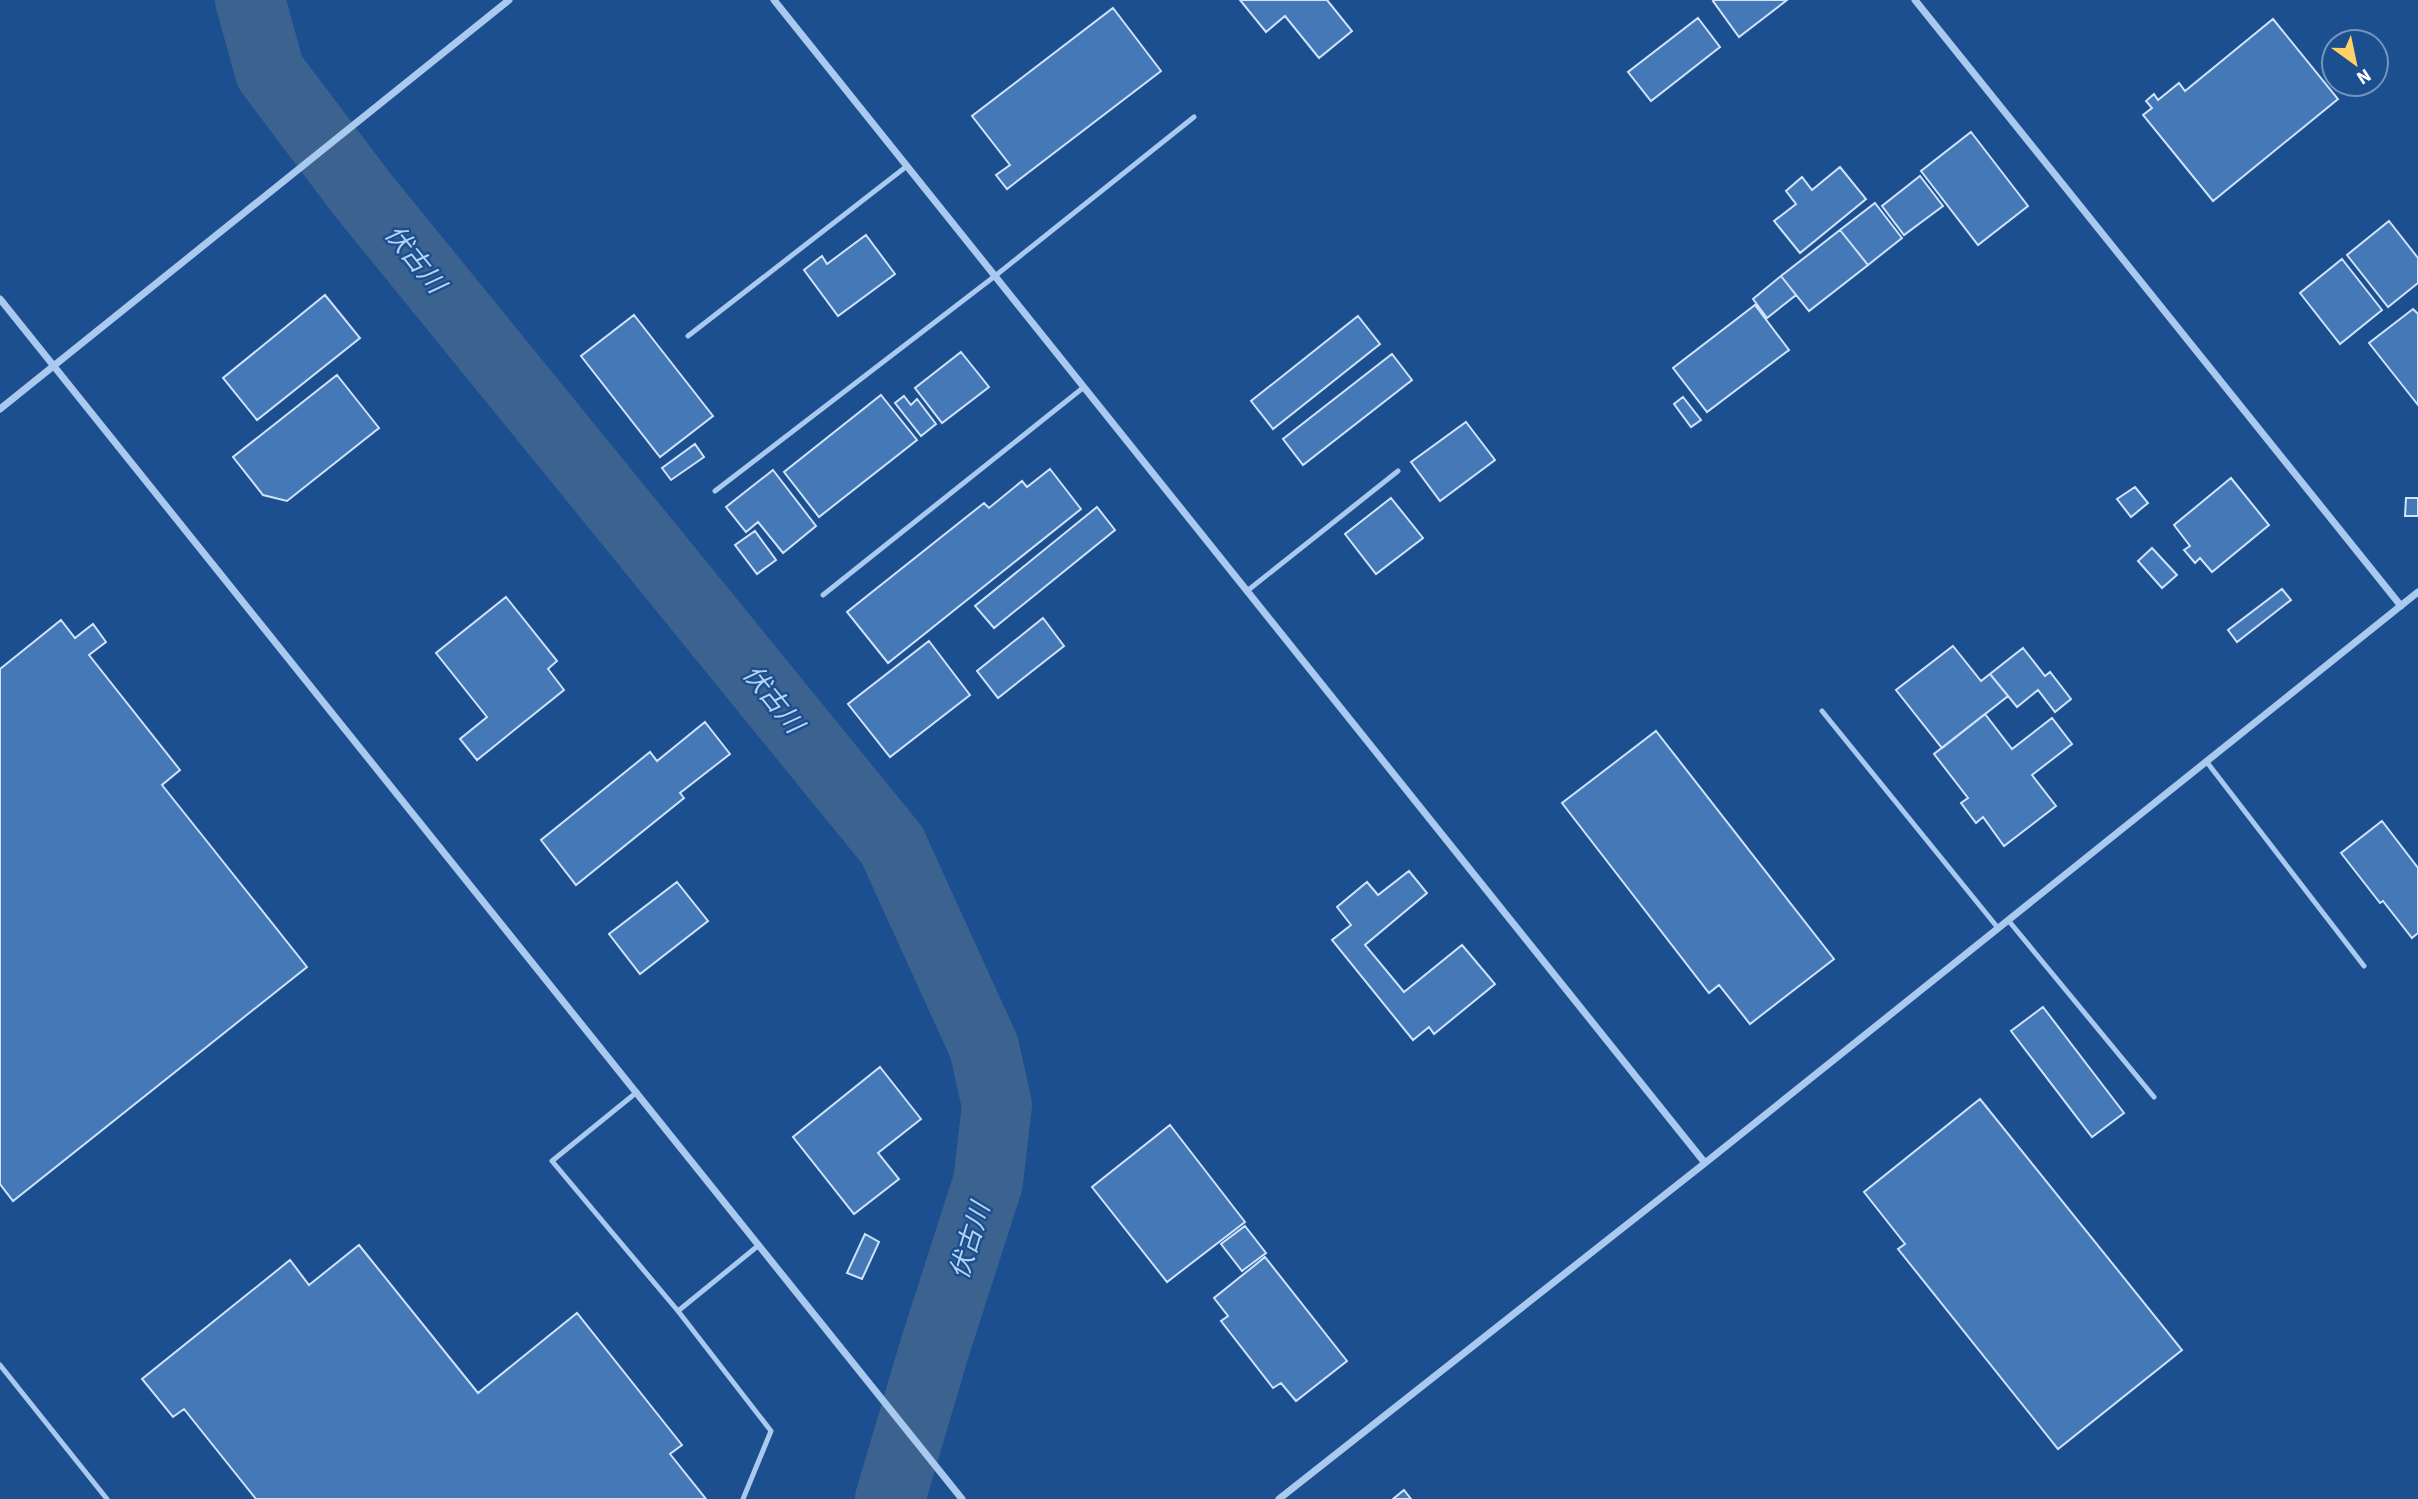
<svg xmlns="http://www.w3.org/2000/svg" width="2418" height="1499" font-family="'Source Sans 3','Noto Sans JP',sans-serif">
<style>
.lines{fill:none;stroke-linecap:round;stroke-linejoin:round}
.river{stroke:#3c6290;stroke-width:70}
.building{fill:#4478b7;stroke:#cfe3fa;stroke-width:2}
.service{stroke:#a9c9ee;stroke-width:5}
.minor{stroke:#a9c9ee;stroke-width:7}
.labels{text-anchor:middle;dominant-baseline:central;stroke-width:5;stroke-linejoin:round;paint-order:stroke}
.water-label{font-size:26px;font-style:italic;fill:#b5d3f5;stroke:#1b4f8f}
</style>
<rect width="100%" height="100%" fill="#1b4f8f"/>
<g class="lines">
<!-- river -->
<path class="river" d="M250 0 270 72 362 194 892 845 984 1047 997 1105 988 1182 935 1347 890 1499"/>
</g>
<!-- building -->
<path class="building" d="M1240 0H1327L1352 31 1319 58 1285 16 1266 32Z
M1715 0H1787L1739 37 1713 1Z
M1113 8 1161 71 1007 189 996 175 1010 165 972 116Z
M1698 18 1720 47 1651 101 1628 72Z
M2273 19 2338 99 2213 201 2143 115 2152 108 2146 101 2154 94 2158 100 2179 83 2185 91Z
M1971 132 2028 206 1978 245 1921 171Z
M1840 167 1866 199 1800 253 1774 221 1796 204 1786 191 1802 177 1812 190Z
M1920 176 1943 206 1904 235 1882 206Z
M1875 203 1902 238 1868 265 1840 230Z
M2389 221 2418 258V283L2388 307 2347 255Z
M1840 230 1868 265 1809 311 1781 276Z
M866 235 895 274 838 316 804 270 822 256 827 264Z
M2342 259 2382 310 2340 344 2300 293Z
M1781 276 1796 295 1767 318 1753 299Z
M325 295 360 338 257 420 223 378Z
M1755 305 1789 350 1707 412 1673 368Z
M2413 309 2418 314V405L2369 343Z
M634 315 713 416 660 457 581 356Z
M1358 316 1380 344 1273 429 1251 401Z
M961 352 989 387 942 423 915 388Z
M1392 354 1412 380 1303 465 1283 439Z
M337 375 379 428 287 501 263 495 233 457Z
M881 395 917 440 819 517 784 472Z
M904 396 911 405 917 399 936 424 921 436 895 403Z
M1683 397 1701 420 1691 427 1674 404Z
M1466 422 1495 460 1440 501 1411 462Z
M695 444 704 457 671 480 662 468Z
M1050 469 1081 509 888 663 847 612 984 503 989 508 1022 481 1027 487Z
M773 470 816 526 783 553 758 522 746 532 726 507Z
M2231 478 2269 525 2212 572 2200 558 2195 563 2184 550 2190 546 2174 525Z
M2135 487 2148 503 2131 517 2117 499Z
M1391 498 1423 538 1376 574 1345 534Z
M2406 498H2418V516H2405Z
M1097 507 1115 530 994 628 975 606Z
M755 531 776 560 757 574 735 545Z
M2152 548 2177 575 2162 588 2138 561Z
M2282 589 2291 600 2237 642 2228 630Z
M506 597 557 661 548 669 564 690 477 760 460 739 487 717 436 653Z
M1043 618 1064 646 998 698 977 671Z
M61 620 75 638 93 624 106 642 89 655 180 770 162 785 307 967 13 1201 0 1184V669Z
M929 641 970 695 890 757 848 704Z
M1953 646 1981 681 1990 674 2008 696 1942 748 1896 690Z
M2023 648 2045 676 2050 672 2071 699 2055 712 2038 690 2017 707 1990 674Z
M1985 714 2012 749 2052 718 2072 744 2032 775 2056 806 2004 846 1983 817 1976 823 1961 803 1968 798 1934 754Z
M705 722 730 754 680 793 684 798 576 885 541 840 650 752 657 761Z
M1656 731 1834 959 1750 1024 1719 985 1709 993 1562 803Z
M2382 821 2418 868V933L2412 938 2383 901 2380 903 2341 853Z
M1409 871 1427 893 1365 945 1404 992 1462 945 1495 984 1434 1034 1429 1027 1413 1040 1332 940 1351 925 1337 907 1367 882 1378 895Z
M677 882 708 921 640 974 609 934Z
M2043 1007 2124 1113 2092 1137 2011 1031Z
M880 1067 921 1119 878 1153 899 1179 854 1214 793 1137Z
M1980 1099 2182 1350 2058 1449 1898 1249 1905 1244 1864 1192Z
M1170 1125 1245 1222 1167 1282 1092 1187Z
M1245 1226 1266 1253 1242 1271 1221 1244Z
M865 1234 879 1242 862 1279 847 1273Z
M359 1245 478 1393 577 1313 682 1445 670 1454 706 1499H256L184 1409 173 1417 142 1379 290 1260 309 1285Z
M1265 1257 1347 1361 1296 1401 1281 1383 1273 1388 1221 1321 1228 1316 1214 1298Z
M1404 1490 1411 1499H1393Z"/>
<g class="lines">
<!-- service -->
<path class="service" d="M688 336 907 166
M715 491 995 276 1194 117
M1247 591 1398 471
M823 595 1084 387
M1822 711 1998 928
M2206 761 2364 966
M2008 920 2154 1097
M637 1092 552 1161 678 1311 759 1245
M678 1311 771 1431 743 1499
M0 1365 107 1499"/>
<!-- minor -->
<path class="minor" d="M774 0 1705 1163
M1915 0 2401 606
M0 299 962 1499
M0 409 509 0
M1279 1499 1705 1163 2418 592"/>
</g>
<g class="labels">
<!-- water labels -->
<g class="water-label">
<text transform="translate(415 259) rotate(51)">伏古川</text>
<text transform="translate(773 699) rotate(51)">伏古川</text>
<text transform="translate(970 1241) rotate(-73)">伏古川</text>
</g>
</g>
<!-- north arrow -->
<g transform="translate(2355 63) rotate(147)"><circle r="33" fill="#1b4f8f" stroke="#7695bc" stroke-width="2"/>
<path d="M0-5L12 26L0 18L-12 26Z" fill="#ffd166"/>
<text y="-10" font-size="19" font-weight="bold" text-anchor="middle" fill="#ffffff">N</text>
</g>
</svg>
